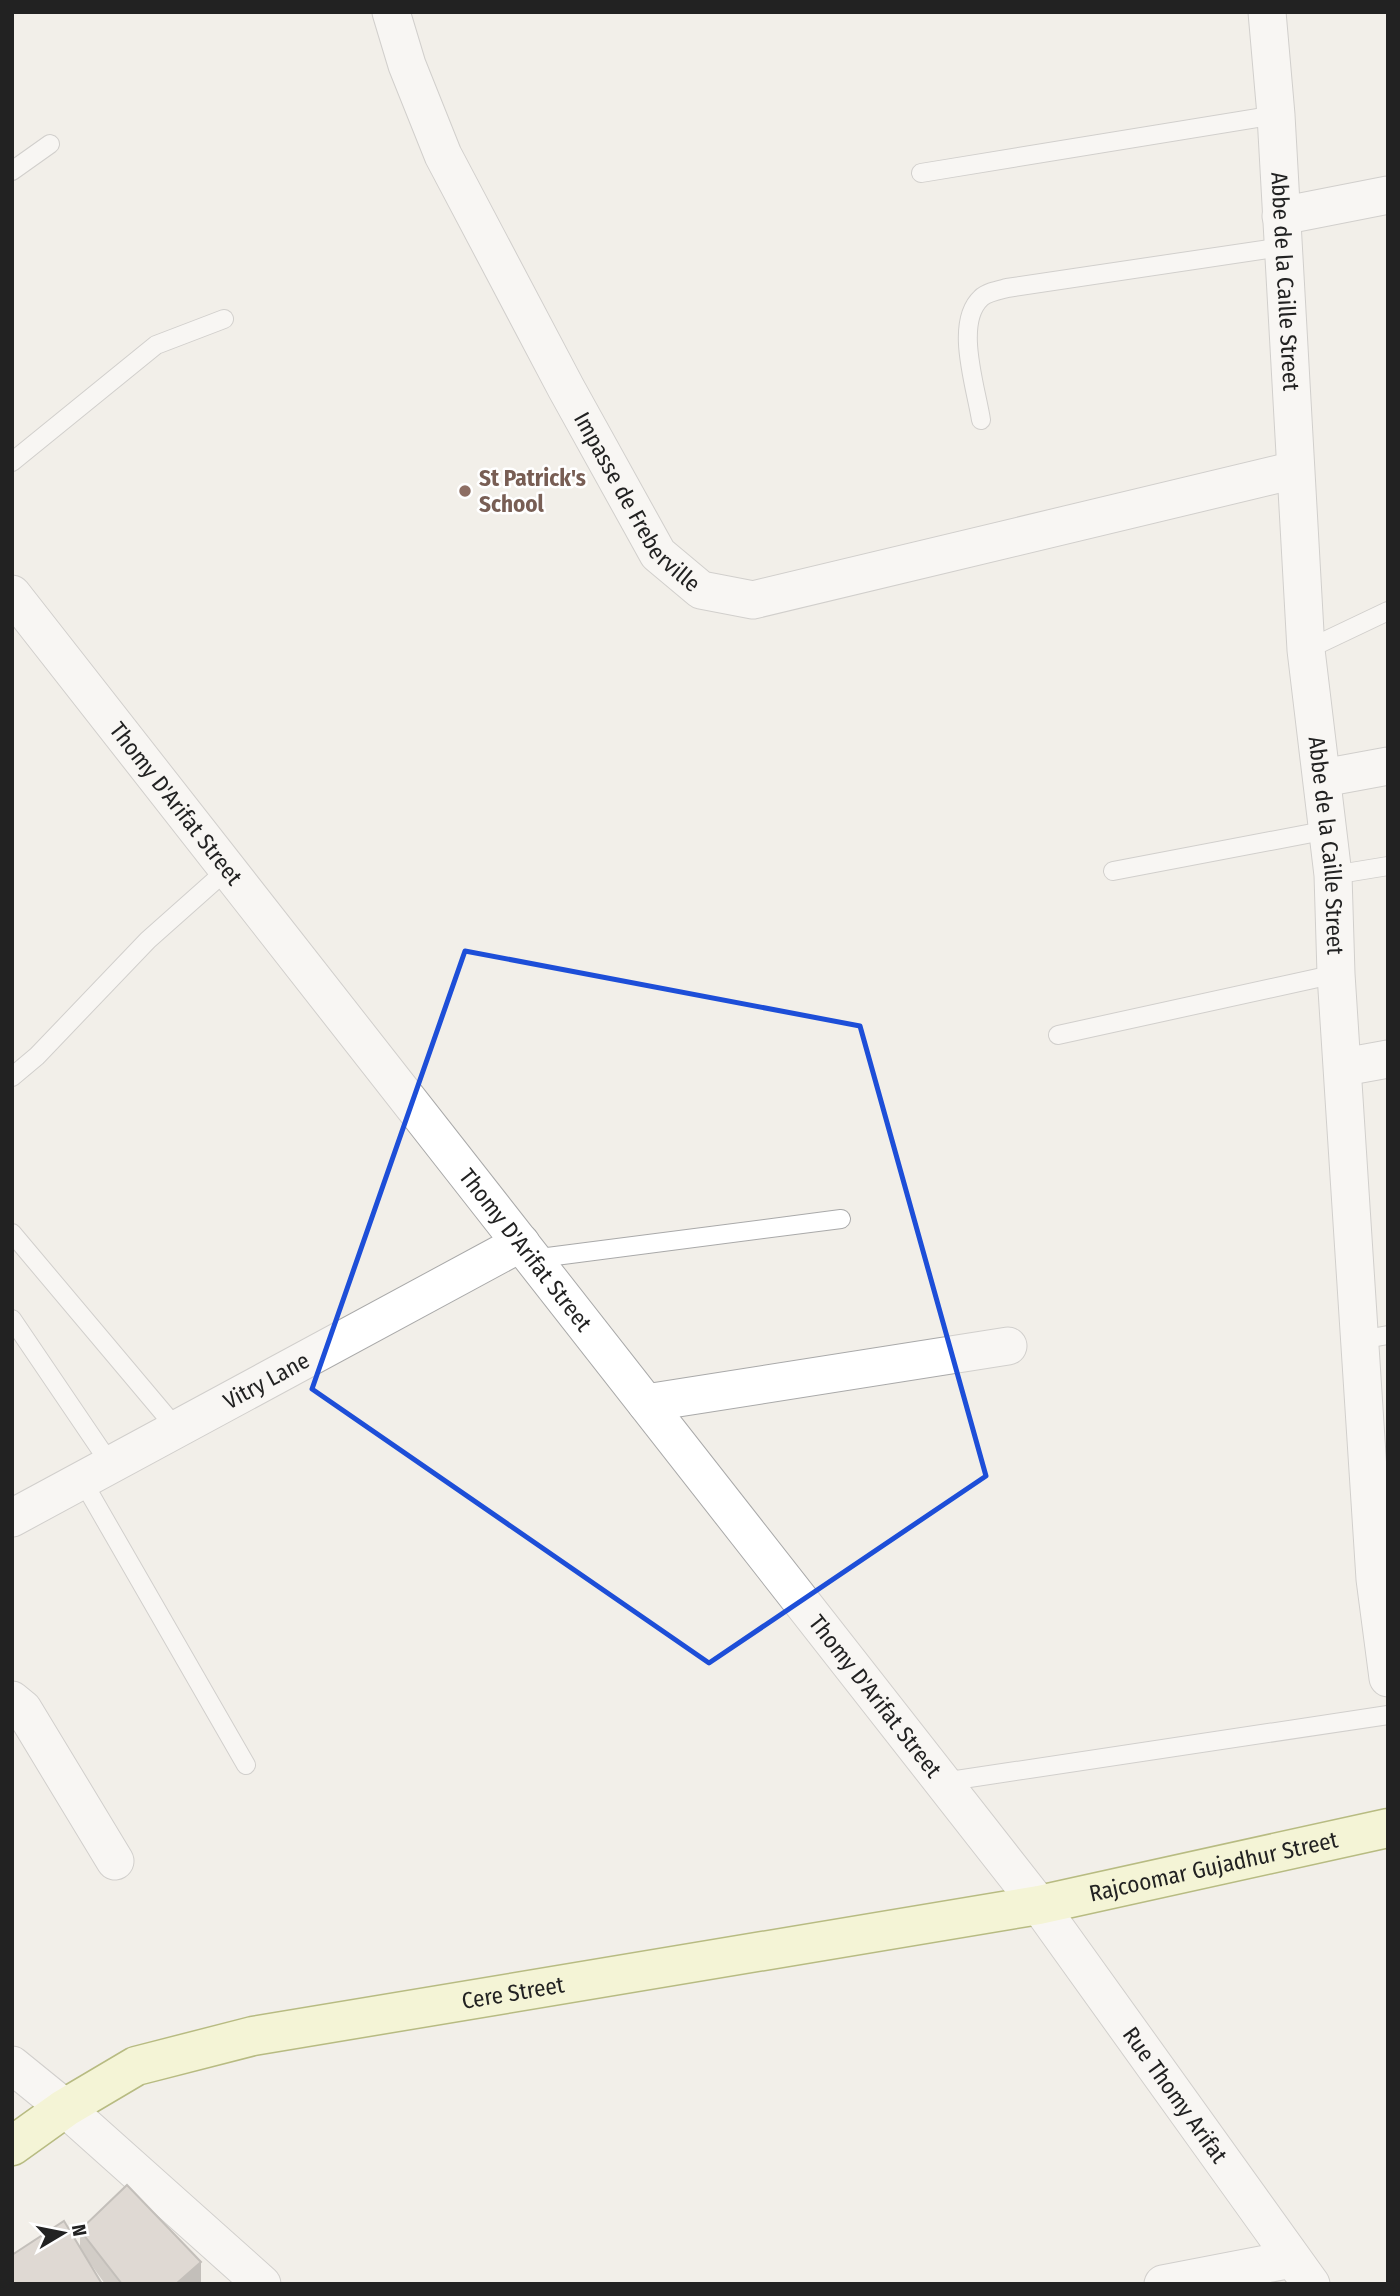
<svg xmlns="http://www.w3.org/2000/svg" width="1400" height="2296" font-family="'Fira Sans Condensed',sans-serif">
<style>
.lines{fill:none;stroke-linecap:round;stroke-linejoin:round}
.lane-casing{stroke:#a9a9a9;stroke-width:20}
.street-casing{stroke:#a9a9a9;stroke-width:39}
.secondary-casing{stroke:#707d05;stroke-width:41}
.lane{stroke:#fff;stroke-width:18}
.street{stroke:#fff;stroke-width:37}
.secondary{stroke:#f7fabf;stroke-width:38}
.wall{fill:#aba49e}
.shaded-wall{fill:#8b8681}
.building{fill:#c7bfb8;stroke:#8b8681;stroke-width:2}
.marked{fill:none;stroke:#1d4ed8;stroke-width:5;stroke-linejoin:round}
.education-dot{fill:#8d6e63;stroke:#fff;stroke-width:2.5}
.labels{text-anchor:middle;dominant-baseline:central;stroke-width:5;stroke-linejoin:round;paint-order:stroke}
.street-label{font-size:23px;fill:#222;stroke:#fff}
.education-label{font-size:23px;font-weight:bold;fill:#785e54;stroke:#fff;text-anchor:start}
</style>
<rect width="100%" height="100%" fill="#f2efe9"/>
<g class="lines">
<!-- lane casing -->
<g class="lane-casing">
<path id="lane" d="M12 171 50 144
M921 173 1276 115
M981 420C976 387 954 323 981 298 987 292 999 290 1007 288L1282 247
M12 462 156 345 224 319
M1306 650 1388 611
M1113 871 1328 830
M1333 875 1388 866
M1058 1035 1336 974
M12 1077 37 1056 148 940 229 868
M12 1233 177 1429
M532 1259 841 1219
M12 1319 111 1465
M1360 1340 1388 1335
M82 1480 246 1765
M943 1782 1388 1715"/>
</g>
<!-- street casing -->
<g class="street-casing">
<g id="street">
<path id="s1" d="M391 12 407 65 443 155 566 388 658 554 701 590 753 600 1295 470"/>
<path id="s2" d="M1267 12 1276 115 1306 650 1333 875 1336 974 1375 1579 1388 1678"/>
<path d="M1281 216 1388 195"/>
<path id="s3" d="M12 594 1039 1905 1311 2284"/>
<path d="M1323 778 1388 766"/>
<path d="M1344 1067 1388 1059"/>
<path d="M646 1403 1008 1346"/>
<path id="s4" d="M12 1518 521 1243"/>
<path d="M12 1700 23 1709 115 1861"/>
<path d="M12 2065 65 2108 262 2284"/>
<path d="M1163 2284 1292 2259"/>
</g>
</g>
<!-- secondary casing -->
<g class="secondary-casing">
<g id="secondary">
<path id="s5" d="M12 2146 65 2108 136 2066 253 2036 1039 1905 1388 1828"/>
</g>
</g>
<!-- lane -->
<use href="#lane" class="lane"/>
<!-- street -->
<use href="#street" class="street"/>
<!-- secondary -->
<use href="#secondary" class="secondary"/>
</g>
<!-- wall -->
<path class="wall" d="M80 2230 201 2283 200 2284H105L90 2263 80 2248Z"/>
<!-- shaded-wall -->
<path class="shaded-wall" d="M201 2262V2283L200 2284H176Z"/>
<!-- building -->
<path class="building" d="M127 2185 201 2262 176 2284H122L80 2230Z
M64 2221 102 2284H12V2255Z"/>
<!-- marked area -->
<path d="M0 0H1400V2296H0ZM465 951 860 1026 986 1476 709 1663 312 1389Z" fill="#f2efe9" fill-opacity=".55" fill-rule="evenodd"/>
<path class="marked" d="M465 951 860 1026 986 1476 709 1663 312 1389Z"/>
<!-- markers -->
<circle class="education-dot" cx="465" cy="491" r="7"/>
<g class="labels">
<!-- street labels -->
<g class="street-label">
<text stroke="none"><textPath href="#s2" startOffset="270">Abbe de la Caille Street</textPath></text>
<text stroke="none"><textPath href="#s1" startOffset="551">Impasse de Freberville</textPath></text>
<text stroke="none"><textPath href="#s3" startOffset="266">Thomy D'Arifat Street</textPath></text>
<text stroke="none"><textPath href="#s2" startOffset="836">Abbe de la Caille Street</textPath></text>
<text stroke="none"><textPath href="#s3" startOffset="833">Thomy D'Arifat Street</textPath></text>
<text stroke="none"><textPath href="#s4" startOffset="289">Vitry Lane</textPath></text>
<text stroke="none"><textPath href="#s3" startOffset="1400">Thomy D'Arifat Street</textPath></text>
<text stroke="none"><textPath href="#s5" startOffset="1244">Rajcoomar Gujadhur Street</textPath></text>
<text stroke="none"><textPath href="#s5" startOffset="532">Cere Street</textPath></text>
<text stroke="none"><textPath href="#s3" startOffset="1899">Rue Thomy Arifat</textPath></text>
</g>
<!-- education labels -->
<g class="education-label">
<text x="479" y="478">St Patrick's<tspan x="479" dy="26">School</tspan></text>
</g>
</g>
<!-- border -->
<rect width="1400" height="2296" fill="none" stroke="#222222" stroke-width="28"/>
<!-- north arrow -->
<g transform="translate(63 2233) rotate(80)" stroke="#ffffff" stroke-width="5" paint-order="stroke">
<path d="M0-5L12 26L0 18L-12 26Z" fill="#222222"/>
<text y="-10" font-size="19" font-weight="bold" text-anchor="middle" fill="#222222">N</text>
</g>
</svg>
